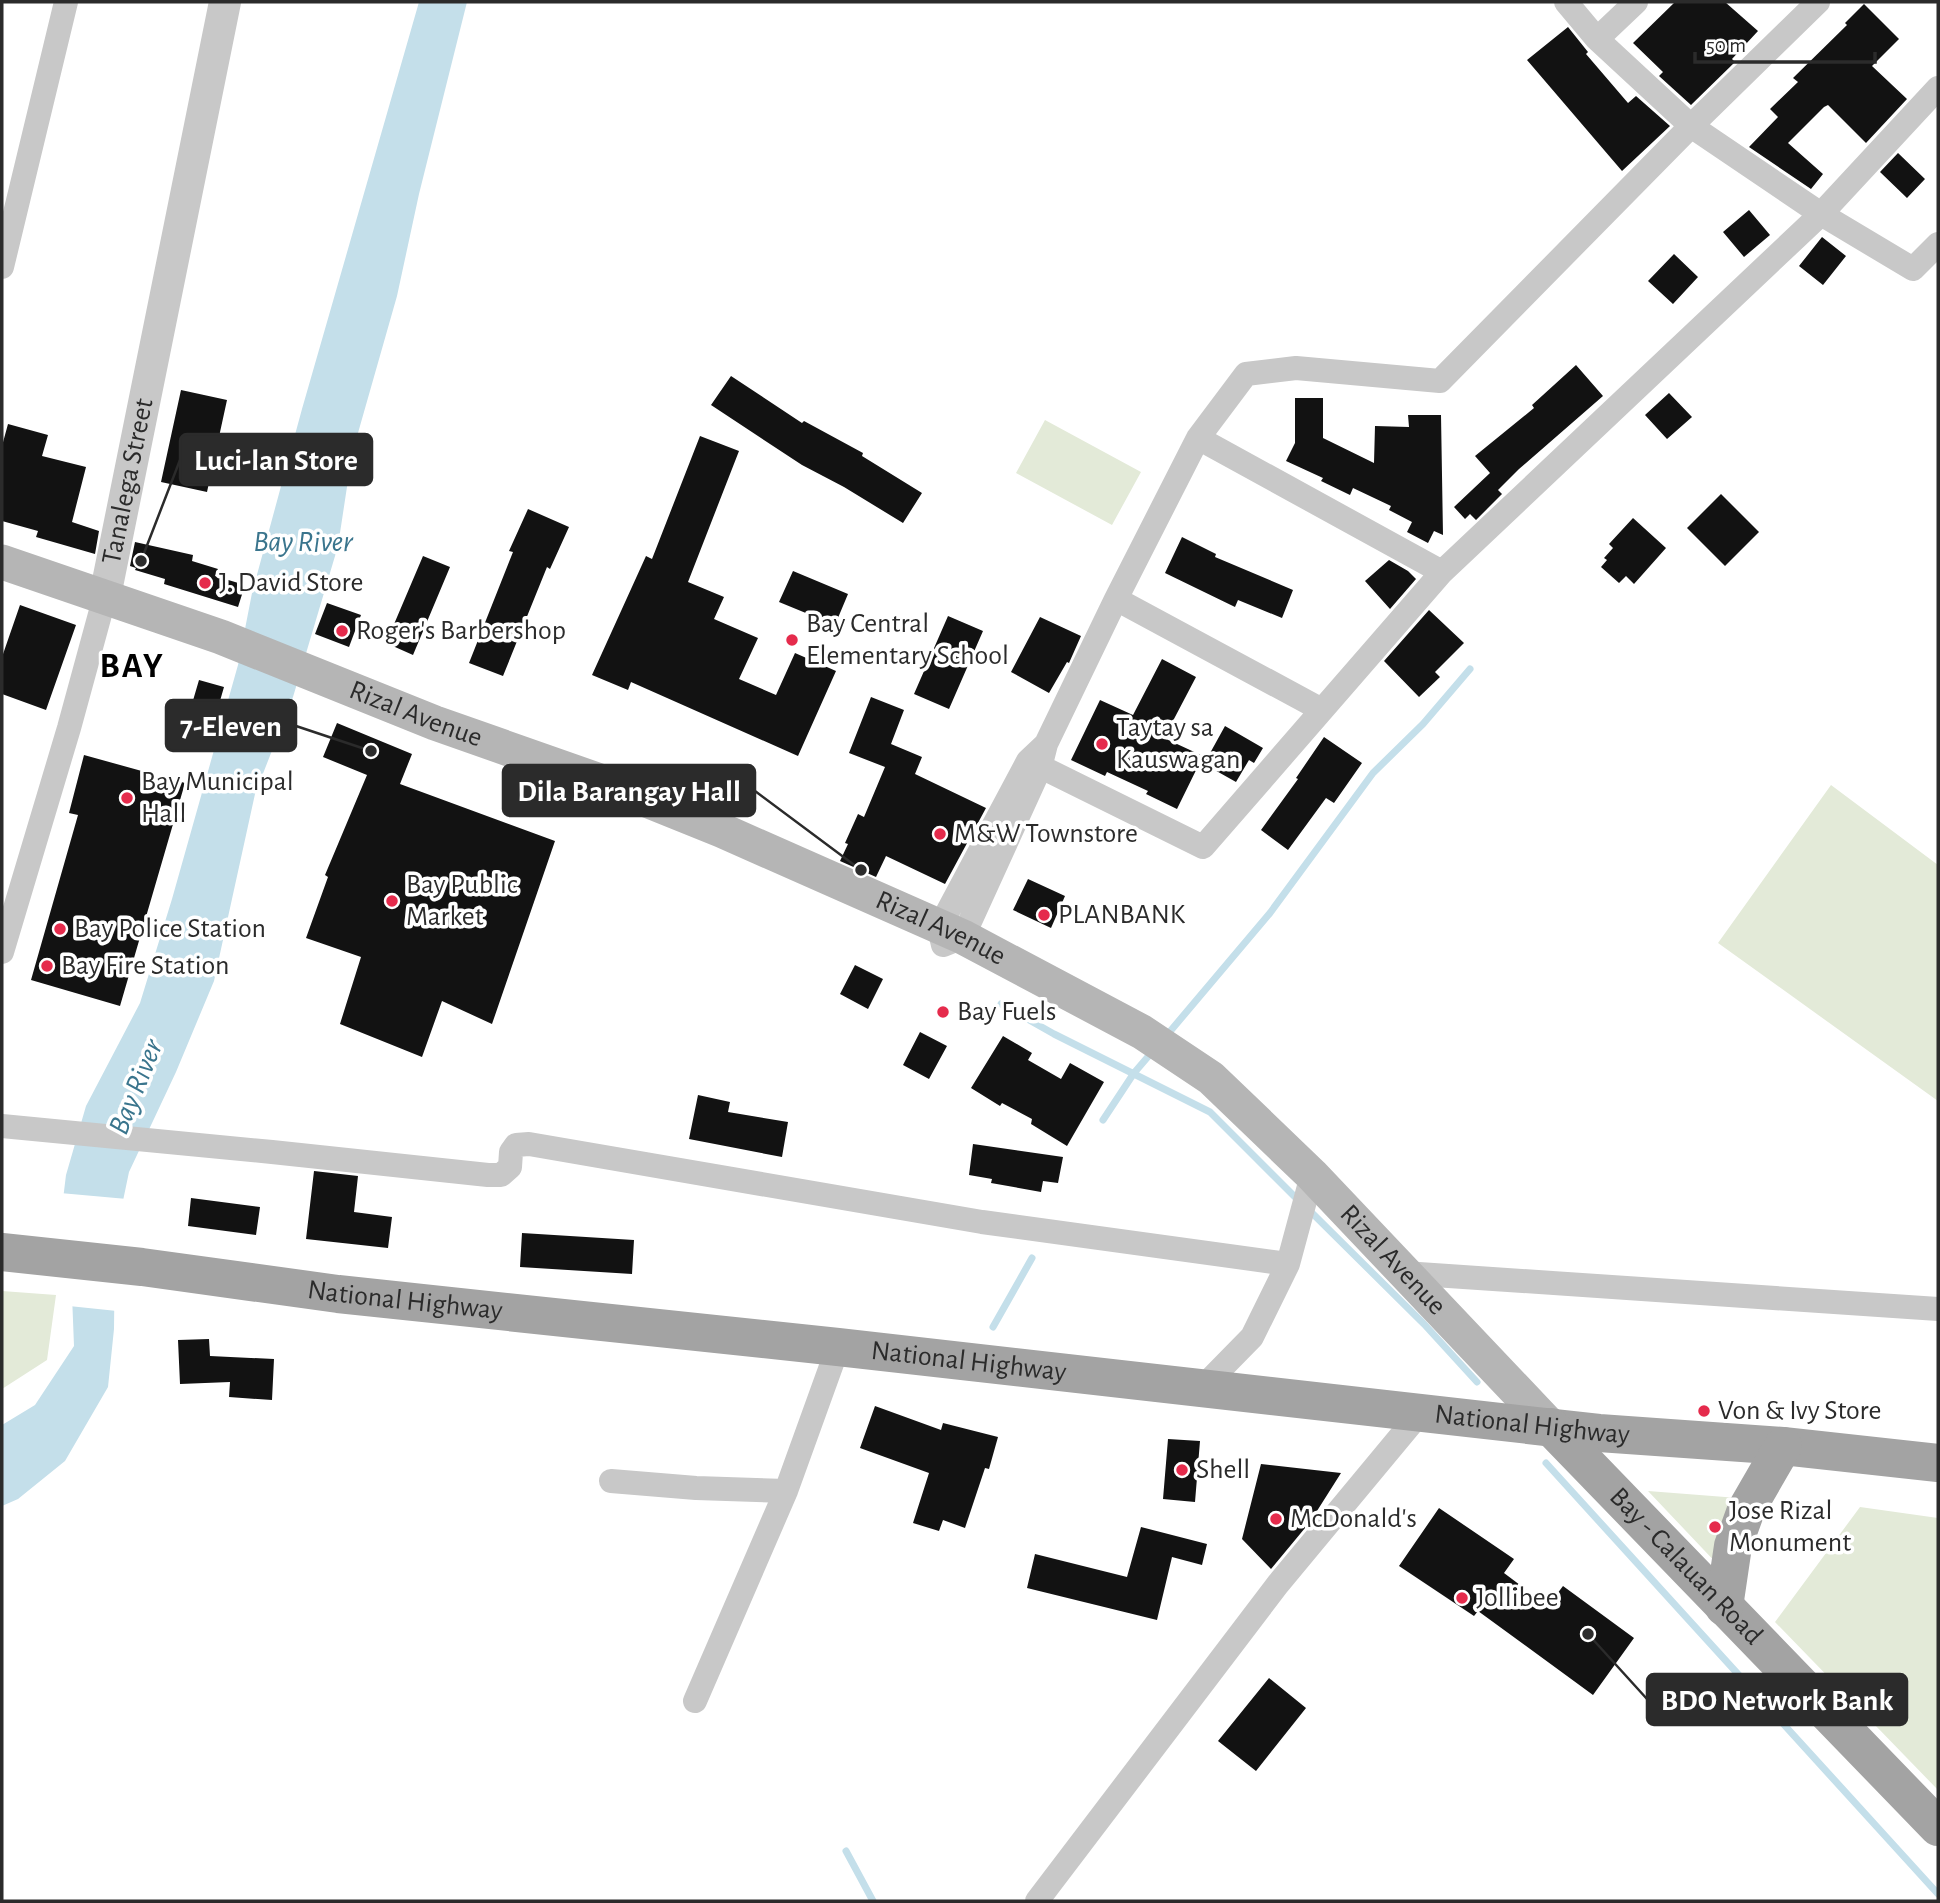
<svg xmlns="http://www.w3.org/2000/svg" width="1940" height="1903" font-family="'Alegreya Sans',sans-serif">
<style>
.green{fill:#e3ead8}
.water{fill:#c4dfea}
.pier{fill:#fff}
.lines{fill:none;stroke-linecap:round;stroke-linejoin:round}
.stream{stroke:#c4dfea;stroke-width:7}
.building{fill:#121212}
.minor{stroke:#c8c8c8;stroke-width:24}
.tertiary{stroke:#c8c8c8;stroke-width:32}
.secondary{stroke:#b5b5b5;stroke-width:35}
.primary{stroke:#a3a3a3;stroke-width:38}
.poi-dot{fill:#e52b4c;stroke:#fff;stroke-width:2.5}
.labels{text-anchor:middle;dominant-baseline:central;stroke-width:7;stroke-linejoin:round;paint-order:stroke}
.street-label{font-size:28px;fill:#2b2b2b;stroke:#fff}
.poi-label{font-size:28px;fill:#2b2b2b;stroke:#fff;text-anchor:start}
.water-label{font-size:30px;font-style:italic;fill:#3a758d;stroke:#fff}
.district-label{font-size:35px;font-weight:bold;letter-spacing:2px;fill:#000;stroke:#fff}
.leader{fill:none;stroke:#2b2b2b;stroke-width:2.5}
.callout-dot{fill:#2b2b2b;stroke:#fff;stroke-width:2.5}
.callout{fill:#2b2b2b;stroke:#2b2b2b;stroke-width:2.5}
.callout-label{font-size:30px;text-anchor:middle;font-weight:bold;fill:#fff}
</style>
<rect width="100%" height="100%" fill="#fff"/>
<!-- green -->
<path class="green" d="M1045 420 1141 472 1112 525 1016 473Z
M1831 785 1938 865V1101L1718 943Z
M2 1291 56 1295 47 1360 2 1389Z
M1648 1491 1738 1498 1721 1568Z
M1860 1507 1938 1518V1790L1775 1622Z"/>
<!-- water -->
<path class="water" d="M419 2H467L419 194 397 296 352 454 338 546 293 697 255 794 214 981 176 1072 129 1172 115 1239 114 1329 108 1387 65 1461 18 1499 2 1506V1425L35 1405 74 1346 72 1295 59 1232 66 1175 86 1106 140 1003 172 899 238 665 252 593 302 409Z"/>
<!-- pier -->
<path class="pier" d="M60 1193 127 1199 118 1240 117 1311 69 1306 55 1232Z"/>
<g class="lines">
<!-- stream -->
<path class="stream" d="M1001 1004 1054 1034 1210 1112 1300 1202
M1167 1035 1270 913 1373 773 1423 724 1470 669
M1103 1120 1134 1073 1152 1052
M1309 1210 1424 1324 1477 1382
M993 1327 1032 1258
M1546 1463 1938 1894
M846 1851 873 1901"/>
</g>
<!-- building -->
<path class="building" d="M1675 2H1725L1758 31 1732 59 1735 62 1691 105 1659 76 1663 72 1633 43Z
M1864 4 1899 39 1872 66 1907 99 1866 143 1828 105 1824 107 1788 143 1823 174 1811 189 1749 147 1778 117 1770 109 1798 82 1793 78 1847 25 1845 23Z
M1568 27 1588 52 1586 54 1628 103 1636 96 1670 126 1622 171 1527 60Z
M1898 153 1925 179 1907 198 1880 172Z
M1749 210 1770 235 1744 257 1723 232Z
M1822 237 1846 256 1823 285 1799 266Z
M1674 254 1698 277 1673 304 1648 281Z
M1576 365 1603 396 1519 469 1498 490 1502 494 1476 520 1470 514 1465 519 1454 507 1490 473 1475 456 1534 408 1532 405Z
M731 376 802 423 804 421 863 453 862 456 922 493 903 523 844 487 802 465 711 405Z
M181 390 227 400 207 492 161 482Z
M1669 393 1692 417 1667 439 1645 415Z
M1295 398H1323V438L1374 463 1375 426 1409 427 1408 415H1441L1443 535 1434 531 1428 543 1407 532 1412 522 1389 510 1391 506 1353 488 1350 495 1321 481 1323 478 1286 461 1295 443Z
M8 424 48 435 42 456 86 467 72 522 99 531 95 554 36 537 38 531 2 521V446Z
M700 436 739 451 688 582 724 597 714 619 758 638 739 679 776 695 795 653 836 671 798 756 631 682 628 690 592 675 646 556 652 559Z
M1721 494 1759 532 1725 566 1687 528Z
M528 509 569 527 550 569 547 567 503 676 469 663 513 552 509 551Z
M1633 518 1666 548 1634 584 1626 576 1619 583 1601 567 1607 560 1604 558 1613 548 1609 544Z
M1182 537 1216 554 1215 557 1293 590 1282 618 1238 600 1235 607 1165 573Z
M135 542 193 555 192 561 218 569 215 576 245 585 238 607 164 584 165 579 135 570 136 568 130 566Z
M423 556 450 567 413 655 386 643Z
M1389 560 1408 571 1416 579 1390 609 1365 581Z
M793 571 848 594 835 625 779 602Z
M327 603 361 615 349 647 315 634Z
M20 605 76 625 46 710 2 694V657Z
M1429 610 1464 643 1435 672 1440 677 1419 697 1384 661Z
M948 616 983 631 949 709 914 694Z
M1040 617 1081 636 1069 663 1067 662 1049 693 1011 672Z
M1162 659 1196 677 1164 738 1203 756 1177 809 1146 794 1148 791 1107 772 1105 776 1071 760 1100 700 1133 715Z
M199 680 224 687 207 746 182 738Z
M871 697 904 710 891 744 922 757 915 774 986 808 945 884 886 856 876 877 840 861 848 844 845 843 858 814 864 817 885 767 849 753Z
M337 723 412 754 400 784 555 841 492 1024 442 1001 422 1057 340 1024 361 957 306 938 328 877 325 875 367 775 323 757Z
M1225 726 1263 748 1254 763 1249 760 1236 782 1204 764Z
M1324 737 1362 763 1334 803 1326 798 1288 850 1261 830 1298 779 1296 778Z
M84 755 185 783 120 1006 31 980 78 815 69 813Z
M1028 879 1065 896 1051 928 1013 910Z
M855 965 883 979 868 1009 840 994Z
M920 1032 947 1046 929 1079 903 1065Z
M1003 1036 1032 1053 1028 1060 1061 1079 1070 1063 1104 1082 1067 1146 1031 1124 1032 1119 1002 1103 1000 1106 971 1088Z
M698 1095 730 1102 728 1112 788 1122 782 1157 689 1139Z
M973 1144 1063 1157 1058 1183 1043 1181 1041 1192 991 1183 992 1179 969 1175Z
M314 1171 358 1176 354 1212 392 1217 388 1248 306 1239Z
M191 1198 260 1207 256 1235 188 1226Z
M522 1233 634 1240 632 1274 520 1267Z
M209 1339 210 1356 274 1359 272 1400 229 1397 230 1382 180 1384 178 1340Z
M875 1406 941 1430 943 1423 998 1437 989 1469 985 1468 965 1528 943 1520 939 1531 913 1523 929 1473 860 1448Z
M1168 1439 1200 1441 1195 1502 1163 1499Z
M1261 1464 1341 1473 1310 1522 1271 1569 1242 1539Z
M1439 1508 1514 1559 1504 1573 1548 1606 1563 1586 1634 1638 1593 1695 1478 1611 1474 1616 1399 1566Z
M1141 1527 1207 1544 1202 1565 1172 1557 1157 1620 1027 1588 1035 1554 1127 1577Z
M1269 1678 1306 1708 1256 1771 1218 1741Z"/>
<g class="lines">
<!-- minor -->
<path class="minor" d="M1566 2 1597 39 1691 126 1821 214 1913 269 1938 244
M1597 39 1636 2
M2 267 66 2
M1198 438 1442 572
M1116 599 1322 710
M1046 744 1028 761 939 928 943 945 963 937 1040 768 1046 744 1116 599 1198 438 1246 374 1296 368 1440 381 1691 126 1818 2
M1029 761 1203 847 1442 572 1821 214 1938 88
M2 952 69 728 105 596
M2 1126 272 1152 488 1175H501L510 1167 511 1152 516 1145 529 1144 982 1222 1288 1264
M1404 1273 1938 1309
M1202 1388 1252 1337 1288 1264 1312 1175
M611 1481 696 1488 786 1491
M695 1701 786 1491 838 1347
M1037 1901 1278 1584 1420 1413"/>
<!-- tertiary -->
<path class="tertiary" id="s1" d="M105 596 225 2"/>
<!-- secondary -->
<path class="secondary" id="s2" d="M2 562 221 637 435 723 597 780 721 830 963 937 1142 1032 1211 1078 1312 1175 1551 1427"/>
<!-- primary -->
<g class="primary">
<path id="s3" d="M2 1252 142 1267 338 1294 838 1347 1599 1433 1783 1446 1938 1463"/>
<path id="s4" d="M1551 1427 1938 1827"/>
<path d="M1724 1607 1733 1546 1746 1510 1783 1446"/>
</g>
</g>
<!-- markers -->
<g class="poi-dot">
<circle cx="205" cy="583" r="7"/>
<circle cx="342" cy="631" r="7"/>
<circle cx="792" cy="640" r="7"/>
<circle cx="1102" cy="744" r="7"/>
<circle cx="127" cy="798" r="7"/>
<circle cx="940" cy="834" r="7"/>
<circle cx="392" cy="901" r="7"/>
<circle cx="1044" cy="915" r="7"/>
<circle cx="60" cy="929" r="7"/>
<circle cx="47" cy="966" r="7"/>
<circle cx="943" cy="1012" r="7"/>
<circle cx="1704" cy="1411" r="7"/>
<circle cx="1182" cy="1470" r="7"/>
<circle cx="1276" cy="1519" r="7"/>
<circle cx="1715" cy="1527" r="7"/>
<circle cx="1462" cy="1598" r="7"/>
</g>
<g class="labels">
<!-- street labels -->
<g class="street-label">
<text stroke="none"><textPath href="#s1" startOffset="117">Tanalega Street</textPath></text>
<text stroke="none"><textPath href="#s2" startOffset="441">Rizal Avenue</textPath></text>
<text stroke="none"><textPath href="#s2" startOffset="1008">Rizal Avenue</textPath></text>
<text stroke="none"><textPath href="#s2" startOffset="1575">Rizal Avenue</textPath></text>
<text stroke="none"><textPath href="#s3" startOffset="406">National Highway</textPath></text>
<text stroke="none"><textPath href="#s3" startOffset="973">National Highway</textPath></text>
<text stroke="none"><textPath href="#s3" startOffset="1540">National Highway</textPath></text>
<text stroke="none"><textPath href="#s4" startOffset="194">Bay - Calauan Road</textPath></text>
</g>
<!-- poi labels -->
<g class="poi-label">
<text x="219" y="583">J. David Store</text>
<text x="806" y="624">Bay Central<tspan x="806" dy="32">Elementary School</tspan></text>
<text x="356" y="631">Roger's Barbershop</text>
<text x="1116" y="728">Taytay sa<tspan x="1116" dy="32">Kauswagan</tspan></text>
<text x="141" y="782">Bay Municipal<tspan x="141" dy="32">Hall</tspan></text>
<text x="954" y="834">M&amp;W Townstore</text>
<text x="406" y="885">Bay Public<tspan x="406" dy="32">Market</tspan></text>
<text x="1058" y="915">PLANBANK</text>
<text x="74" y="929">Bay Police Station</text>
<text x="61" y="966">Bay Fire Station</text>
<text x="957" y="1012">Bay Fuels</text>
<text x="1718" y="1411">Von &amp; Ivy Store</text>
<text x="1196" y="1470">Shell</text>
<text x="1729" y="1511">Jose Rizal<tspan x="1729" dy="32">Monument</tspan></text>
<text x="1290" y="1519">McDonald's</text>
<text x="1476" y="1598">Jollibee</text>
</g>
<!-- water labels -->
<g class="water-label">
<text x="303" y="542">Bay River</text>
<text transform="translate(136 1087) rotate(-68)">Bay River</text>
</g>
<!-- district labels -->
<g class="district-label">
<text x="132" y="666">BAY</text>
</g>
</g>
<!-- callouts -->
<path class="leader" d="M141 561L180 460M371 751L296 726M861 870L755 791M1588 1634L1647 1699"/>
<g class="callout-dot">
<circle cx="141" cy="561" r="7"/>
<circle cx="371" cy="751" r="7"/>
<circle cx="861" cy="870" r="7"/>
<circle cx="1588" cy="1634" r="7"/>
</g>
<g class="callout">
<rect x="180" y="434" width="192" height="51" rx="7"/>
<rect x="166" y="700" width="130" height="51" rx="7"/>
<rect x="503" y="765" width="252" height="51" rx="7"/>
<rect x="1647" y="1674" width="260" height="51" rx="7"/>
</g>
<g class="callout-label">
<text x="276" y="470">Luci-lan Store</text>
<text x="231" y="736">7-Eleven</text>
<text x="629" y="801">Dila Barangay Hall</text>
<text x="1777" y="1710">BDO Network Bank</text>
</g>
<!-- border -->
<rect width="1940" height="1903" fill="none" stroke="#2b2b2b" stroke-width="7"/>
<!-- scale -->
<path d="M1695 52v10h180v-10" fill="none" stroke="#2b2b2b" stroke-width="3.5"/>
<text x="1706" y="52" font-size="21" fill="#2b2b2b" stroke="#ffffff" stroke-width="5" paint-order="stroke">50 m</text>
</svg>
